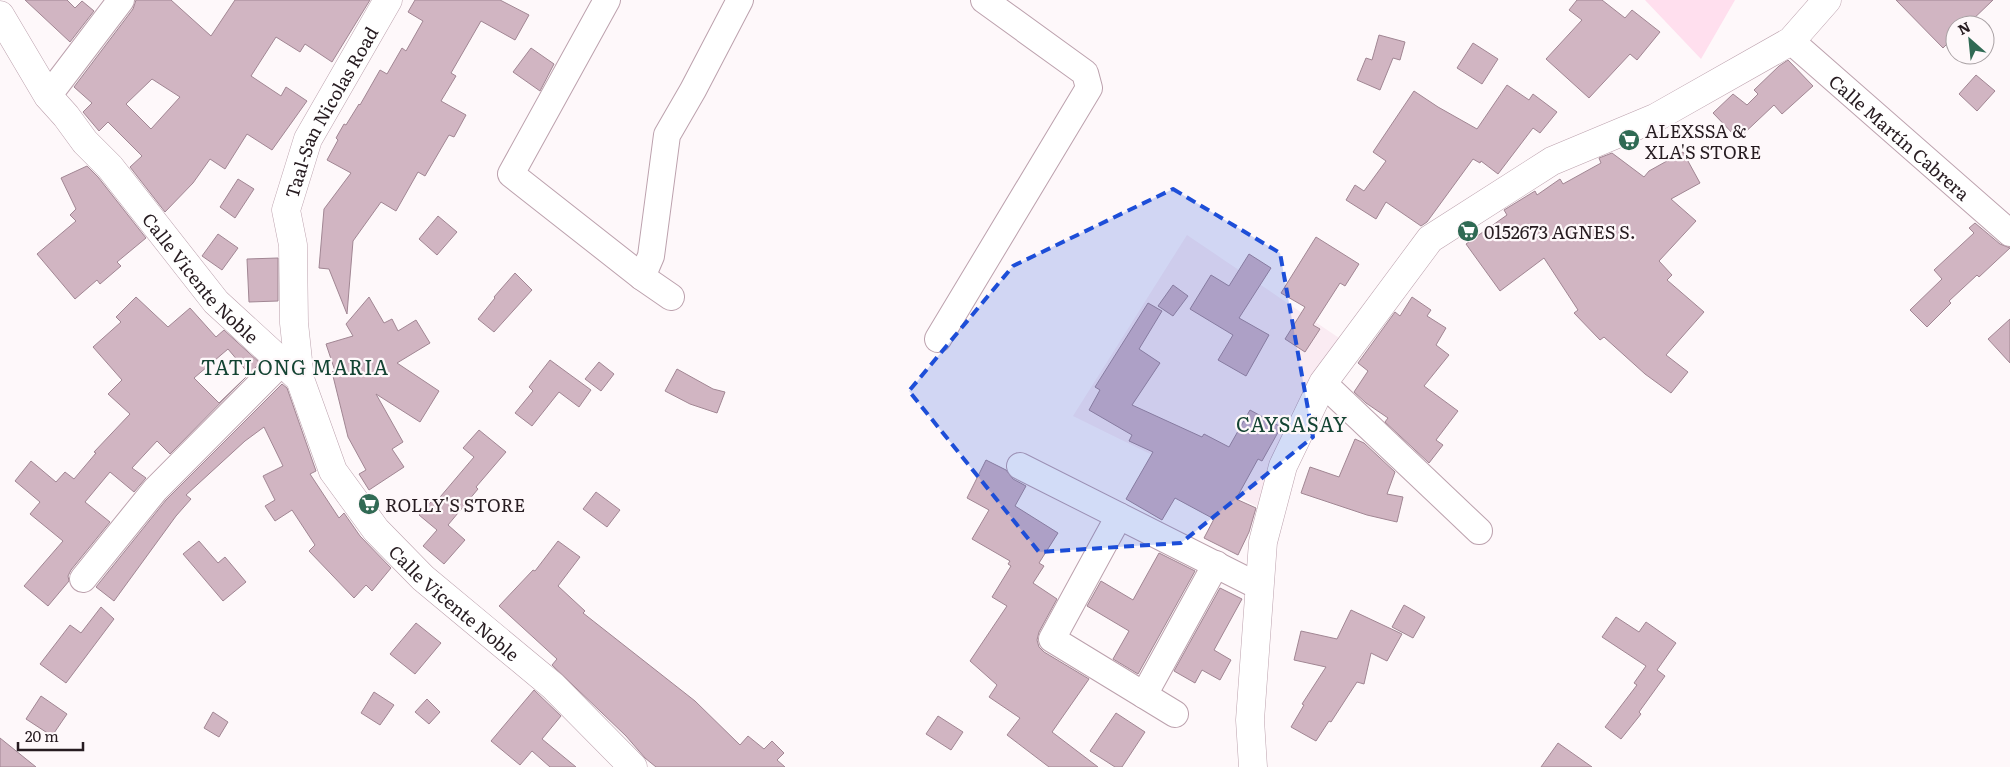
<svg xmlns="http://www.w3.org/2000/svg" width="2010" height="767" font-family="Literata,serif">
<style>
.built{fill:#faebf2}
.green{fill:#ffdfee}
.building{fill:#d1b5c2;stroke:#a18693;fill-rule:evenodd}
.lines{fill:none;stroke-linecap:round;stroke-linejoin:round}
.street-casing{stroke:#bca1ad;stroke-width:28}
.secondary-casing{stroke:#bca1ad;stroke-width:29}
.street{stroke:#fff;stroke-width:26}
.secondary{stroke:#fff;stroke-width:28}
.marked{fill:#1d4ed8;fill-opacity:0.2;stroke:#1d4ed8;stroke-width:4;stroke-dasharray:10 6;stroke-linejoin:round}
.labels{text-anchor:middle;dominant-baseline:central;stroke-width:4.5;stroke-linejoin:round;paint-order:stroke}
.street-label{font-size:18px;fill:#271c21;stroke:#fef8fa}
.poi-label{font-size:18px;fill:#271c21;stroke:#fef8fa;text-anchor:start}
.quarter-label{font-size:20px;letter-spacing:1px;fill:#144433;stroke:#fef8fa}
</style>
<rect width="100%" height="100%" fill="#fef8fa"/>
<!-- built -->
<path class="built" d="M1187 235 1342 340 1287 419 1258 507 1073 416Z"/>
<!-- green -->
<path class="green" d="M1645 0H1735L1701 59Z"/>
<!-- building -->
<path class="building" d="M25 0H67L75 8 82 1 94 11 70 42Z
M136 0H171L211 36 235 0H370L332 62 305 44 300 52 276 37 251 76 281 96 286 87 307 101 272 150 247 134 225 169 210 159 193 183 165 212 130 167 142 156 108 122 99 131 83 112 92 103 74 87 133 9ZM152 79 180 97 151 129 126 104Z
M415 0H500L529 15 515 40 481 21 451 73 456 76 441 101 466 115 454 137 449 135 425 176 418 172 396 211 381 202 353 241 347 314 329 269 319 268 324 209 351 173 327 160 338 140 336 138 344 124 346 125 359 104 360 105 380 70 387 74 402 48 406 51 423 21 408 12Z
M1577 0H1602L1625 18 1632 10 1660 32 1637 60 1630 54 1589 98 1546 59 1582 20 1569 10Z
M1896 0H1993L1967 25H1955V36L1943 48Z
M1379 35 1405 42 1400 60 1393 58 1380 90 1357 80 1366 58 1372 60Z
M1473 43 1498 59 1482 84 1457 68Z
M531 48 554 64 540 91 513 72Z
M1788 60 1813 86 1782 114 1774 105 1738 139 1713 113 1733 94 1747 105 1758 94 1754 90 1779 66Z
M1976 75 1995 91 1977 111 1959 94Z
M1507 85 1529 100 1533 94 1557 112 1540 133 1533 128 1498 174 1481 161 1480 163 1473 159 1427 222 1421 226 1386 202 1376 219 1346 200 1355 185 1364 191 1386 161 1373 152 1414 91 1438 107 1477 129Z
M1683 152 1700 183 1671 199 1696 221 1659 261 1672 275 1667 280 1704 312 1666 355 1688 372 1671 393 1645 374 1604 337 1600 340 1574 313 1578 310 1544 258 1500 291 1466 244 1507 215 1504 210 1535 191 1537 195 1560 179 1563 184 1601 163 1599 158 1612 153 1644 177 1649 171Z
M87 166 98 177 146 238 117 262 121 266 100 284 97 280 75 299 37 254 76 221 70 215 76 209 61 178Z
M238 179 254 189 235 218 220 207Z
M438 216 457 232 437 255 419 239Z
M1975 223 2000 244 2010 248 1979 277 1977 275 1949 301 1951 303 1927 327 1910 310 1942 279 1934 270 1974 233 1969 228Z
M218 234 238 248 222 270 202 256Z
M1316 237 1359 264 1345 286 1340 283 1313 325 1320 329 1305 352 1285 339 1305 307 1281 293Z
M1249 254 1271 268 1239 318 1269 335 1246 376 1218 360 1233 335 1190 309 1211 275 1229 286Z
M278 258V301L249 302 247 259Z
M515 273 532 290 494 332 478 319 495 298 494 297Z
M1173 285 1188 296 1173 316 1158 306Z
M136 297 168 327 190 308 216 337 224 330 260 363 249 374 228 349 194 378 219 403 246 377 170 454 157 441 132 468 146 478 134 492 110 472 85 502 110 522 71 570 68 576 69 581 48 606 24 586 63 541 30 514 40 502 15 481 31 461 56 482 65 472 74 479 96 453 94 452 130 414 108 394 122 380 93 347 121 322 116 317Z
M369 297 384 323 392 319 398 331 416 320 430 343 397 363 439 391 420 422 376 394 403 442 392 449 404 467 369 490 359 474 366 470 348 437 332 372 335 371 326 344 353 336 346 324Z
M1412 297 1431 310 1427 316 1446 328 1436 345 1449 355 1424 386 1458 411 1436 440 1443 445 1429 463 1385 422 1388 418 1366 403 1354 392 1368 371 1358 363 1395 312 1400 316Z
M1148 303 1162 311 1139 349 1160 363 1132 405 1202 437 1204 434 1229 447 1250 410 1281 427 1262 461 1258 459 1236 499 1256 508 1249 532 1238 555 1204 538 1214 519 1175 498 1162 520 1126 499 1153 452 1129 441 1132 435 1089 410 1100 390 1095 387Z
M2010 319V363L1988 339Z
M550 360 591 390 579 407 559 392 532 426 515 413 533 391 529 387Z
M599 362 614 374 601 391 585 379Z
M677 369 713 389 725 392 717 413 690 404 665 391Z
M282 384 287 388 316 471 310 474 339 518 344 513 360 536 391 568 372 591 366 585 354 598 309 551 315 545 292 510 275 521 265 506 275 500 263 476 283 466 264 427 245 441 186 495 191 499 176 516 114 601 96 587 166 500Z
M479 430 506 452 476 487 478 489 448 525 465 540 444 564 423 546 437 530 419 515 432 501 435 503 474 457 463 448Z
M1355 439 1364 443 1395 472 1387 494 1403 497 1397 522 1367 515 1301 493 1310 467 1339 477Z
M986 460 1006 470 1013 479 1026 486 1015 506 1058 533 1039 563 1044 566 1033 583 1057 599 1039 632 1037 640 1039 647 1044 652 1089 679 1052 732 1098 767H1049L1007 735 1020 718 989 697 997 685 970 661 1007 606 992 597 1011 566 1008 564 1010 561 972 539 989 510 967 498Z
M596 492 620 510 607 527 583 509Z
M199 541 218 563 225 557 246 582 223 601 183 554Z
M558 541 580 557 558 586 585 611 583 613 695 701 740 745 748 736 764 749 772 741 784 753 777 760 785 767H656L645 758 626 736 552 665 557 659 499 606 533 570 535 571Z
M1159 553 1195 571 1138 674 1113 659 1129 631 1087 606 1101 581 1133 600Z
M1220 588 1242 599 1214 650 1231 660 1220 680 1202 670 1195 683 1174 671Z
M1404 605 1425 617 1413 638 1392 627Z
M101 607 114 619 66 683 40 664 70 625 81 633Z
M1351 610 1402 634 1387 661 1371 653 1364 684 1357 682 1331 722 1329 721 1316 741 1291 727 1304 705 1302 704 1326 667 1294 660 1301 631 1337 639Z
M1616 617 1639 632 1646 622 1676 643 1657 670 1665 676 1639 712 1641 714 1621 739 1605 727 1637 685 1634 683 1646 666 1602 637Z
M416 623 441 643 415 674 390 654Z
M534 690 561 716 542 739 576 767H550L532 751 520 765 491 741Z
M374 692 394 705 380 725 361 713Z
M41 696 67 714 52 736 26 719Z
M427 699 440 712 429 724 415 712Z
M213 712 228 722 219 737 204 728Z
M1116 713 1145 732 1122 767H1115L1090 751Z
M938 716 963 732 951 750 926 734Z
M0 738 36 767H0Z
M1558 743 1592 767H1541Z"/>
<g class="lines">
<!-- street casing -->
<g class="street-casing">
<g id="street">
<path d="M607 0 511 174 642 277 671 297"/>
<path id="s1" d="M1791 41 2010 233"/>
<path d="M48 96 121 0"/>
<path d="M642 277 651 256 667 135 693 90 740 0"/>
<path d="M938 339 1089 88 1085 73 984 0"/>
<path d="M1323 383 1479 531"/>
<path d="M1020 466 1260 587"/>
<path d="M1119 516 1052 639 1175 714"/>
<path d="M83 579 155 490 282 362"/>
<path d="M1144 695 1216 564"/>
</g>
</g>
<!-- secondary casing -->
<g class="secondary-casing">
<g id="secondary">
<path id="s2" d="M0 15 48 96 66 116 85 142 110 167 216 302 300 379 333 471 376 530 423 578 553 686 633 767"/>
<path id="s3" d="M300 379 294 323 293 245 286 210 308 139 388 0"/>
<path d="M1253 767 1250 720 1263 542 1283 466 1323 383 1430 239 1552 161 1655 118 1791 41 1827 0"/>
</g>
</g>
<!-- street -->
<use href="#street" class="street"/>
<!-- secondary -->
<use href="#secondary" class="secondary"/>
</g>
<!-- marked area -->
<path class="marked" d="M1173 189 1280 253 1313 437 1181 543 1039 552 909 391 1013 266Z"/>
<!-- icons -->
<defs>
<g id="supermarket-disc" transform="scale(1.125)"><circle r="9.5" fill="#306a54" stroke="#fef8fa"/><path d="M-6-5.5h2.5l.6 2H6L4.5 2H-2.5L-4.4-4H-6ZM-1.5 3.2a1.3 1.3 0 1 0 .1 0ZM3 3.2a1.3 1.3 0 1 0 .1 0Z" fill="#fff"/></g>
</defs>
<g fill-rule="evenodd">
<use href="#supermarket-disc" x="1629" y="140"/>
<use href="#supermarket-disc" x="1468" y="231"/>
<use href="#supermarket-disc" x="369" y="504"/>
</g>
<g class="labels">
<!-- street labels -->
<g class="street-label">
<text stroke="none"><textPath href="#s3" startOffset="278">Taal-San Nicolas Road</textPath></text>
<text stroke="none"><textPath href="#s1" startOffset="145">Calle Martín Cabrera</textPath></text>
<text stroke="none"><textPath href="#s2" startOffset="332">Calle Vicente Noble</textPath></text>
<text stroke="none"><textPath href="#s2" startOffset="752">Calle Vicente Noble</textPath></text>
</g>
<!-- poi labels -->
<g class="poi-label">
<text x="1645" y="130">ALEXSSA &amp;<tspan x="1645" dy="21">XLA'S STORE</tspan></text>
<text x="1484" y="231">0152673 AGNES S.</text>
<text x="385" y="504">ROLLY'S STORE</text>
</g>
<!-- quarter labels -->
<g class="quarter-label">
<text x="295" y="366">TATLONG MARIA</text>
<text x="1292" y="423">CAYSASAY</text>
</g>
</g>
<!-- north arrow -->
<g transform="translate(1970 40) rotate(333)"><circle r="24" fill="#fef8fa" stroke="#a8a0a3"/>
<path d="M0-4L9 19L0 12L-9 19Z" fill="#306a54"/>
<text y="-8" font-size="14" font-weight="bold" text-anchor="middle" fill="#271c21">N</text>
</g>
<!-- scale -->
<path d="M18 742v8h65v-8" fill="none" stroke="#271c21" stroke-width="2.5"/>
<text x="25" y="742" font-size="15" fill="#271c21" stroke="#fef8fa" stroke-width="4" paint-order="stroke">20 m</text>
</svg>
